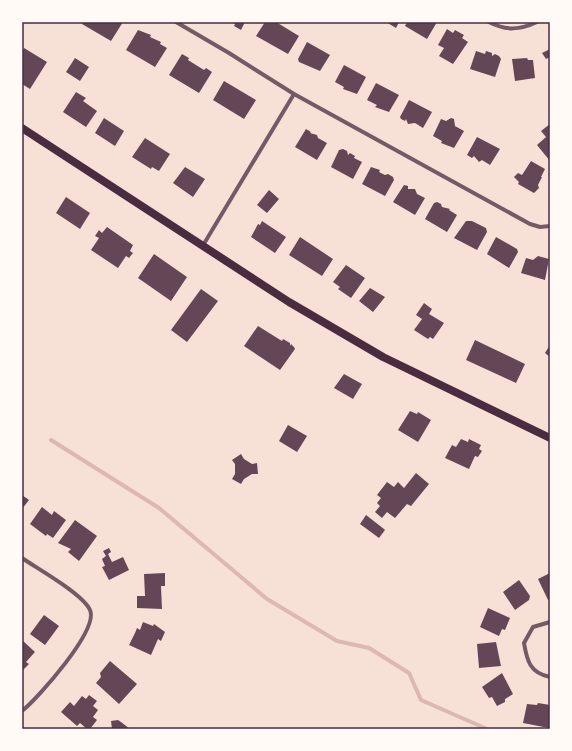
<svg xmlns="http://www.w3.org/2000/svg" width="572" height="751" font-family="'Source Sans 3',sans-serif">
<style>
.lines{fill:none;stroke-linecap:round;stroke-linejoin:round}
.stream{stroke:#dcb8b0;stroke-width:4}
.building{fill:#644757}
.minor{stroke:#755966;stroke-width:4}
.secondary{stroke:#4a2c40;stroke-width:8}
.neatline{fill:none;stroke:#4a2c40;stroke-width:1.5}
</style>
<rect width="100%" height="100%" fill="#f7e1d7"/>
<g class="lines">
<!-- stream -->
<path class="stream" d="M51 440 159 508 267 599 337 641 369 648 409 673 421 700 487 729"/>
</g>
<!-- building -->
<path class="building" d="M83 22H123L111 41 82 24Z
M232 22H245L241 30 234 26 235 24Z
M265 22H276L299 36 288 54 256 36Z
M386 22H399L396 28Z
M407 22H437L427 39 405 26Z
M447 29 453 33 455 30 464 35 462 38 468 42 453 64 439 56 444 48 438 45Z
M138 30 151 35 150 37 161 42 160 44 167 48 155 67 126 50Z
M307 42 330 55 320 71 299 62 298 59Z
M24 48 47 62 30 89 22 84V52Z
M550 49V57L546 59 542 53Z
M476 51 485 54 486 51 492 53V56L495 54 499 56 501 59 495 77 470 69Z
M182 54 189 58 188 60 204 70 206 68 212 72 199 93 169 75Z
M75 58 89 67 80 81 66 72Z
M527 58 528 60H533L535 78 515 81 512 59Z
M344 65 366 77 357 94 343 89 344 87 335 82Z
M224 81 256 100 244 119 213 100Z
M376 83 399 95 389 112 375 107 377 105 367 100Z
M76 92 86 98 83 101 97 111 86 127 63 112Z
M409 100 432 112 423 128 415 123 408 124 406 119 405 121 401 119 400 117Z
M104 118 124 131 115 146 95 133Z
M451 118 454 119 455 126 464 131 454 148 441 143 442 141 433 136 441 119 446 121Z
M550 124V161L537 145 546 137 541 131Z
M306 129 311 132 310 133 317 135 318 138 327 143 317 160 295 147Z
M477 137 500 149 490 165 482 160 479 162 474 156 472 158 467 155Z
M145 138 170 154 159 171 152 167 151 169 132 157Z
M343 149 347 151 348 155 350 153 355 156 354 158 362 162 353 179 331 167 339 150Z
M531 161 545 169 541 177H542L538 185 539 188 534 193 518 184 519 182 514 177 518 173 522 175Z
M185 167 205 179 193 197 173 183Z
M371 167 380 170 379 172 385 175 388 174 393 177 394 180 385 196 362 184Z
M404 185 408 186V189H415L417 194 425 198 415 215 393 202Z
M269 190 279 199 267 213 257 205Z
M66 197 90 213 80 229 56 213Z
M437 202 441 204 442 207 450 209 449 210 457 215 447 232 425 219 434 203Z
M262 221 286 237 275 253 251 237 258 224 260 225Z
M466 221H472L486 228 487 232 477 250 454 238Z
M107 227 133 245 130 251 133 253 129 258 126 256 118 268 91 250 99 238 95 236 99 230 102 233Z
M300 237 333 259 322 276 289 255Z
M496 237 517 249 518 252 509 268 487 254Z
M154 254 187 277 171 301 138 278Z
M538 256 549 259 545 280 521 273 526 258 533 260Z
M346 265 365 278 351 298 338 289 340 287 333 282Z
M370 288 385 297 373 312 359 301Z
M201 289 218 301 187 342 171 330Z
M424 303 432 309 429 314 444 323 433 339 430 337 428 339 414 330 422 319 416 315Z
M258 326 282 341 283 339 290 343V346L291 344 294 347 295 349 280 370 244 346Z
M475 340 525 364 516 383 466 360Z
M550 345V357L545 353Z
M344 374 362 384 353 399 334 388Z
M410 411 417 414 418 412 431 420 418 442 398 430Z
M288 425 307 436 297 452 279 441Z
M461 439 468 442 469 439 481 445 479 449 482 451 478 457 475 456 469 469 445 458 452 445 456 447Z
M241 454 244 459 252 464 257 463 258 474H252L244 479 241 484 232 479 235 474V464L232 460Z
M416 473 429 484 411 506 407 504 395 518 387 512 382 518 375 512 380 506 377 503 381 498 377 495 387 482 394 487 398 482 404 488Z
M22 495 29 500 22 509Z
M42 507 52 515 54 511 66 520 53 538 47 534 46 536 30 524Z
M366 515 384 529 385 530 379 538 360 524Z
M75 520 97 536 79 561 68 552 71 549 58 543Z
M109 548 111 552 108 554 112 562 123 557 129 570 109 580 102 567 105 566 102 559 106 556 103 551Z
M165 573V586H161L162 609 137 608V596H145L144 574Z
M550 573V599L548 600 538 579Z
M519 580 530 596 529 600 515 610 503 592Z
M488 608 510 618 505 630 502 629 499 636 480 627Z
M44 615 59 626 45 645 30 634Z
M143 622 153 626 154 624 165 632 161 641 158 639 151 655 129 645 135 633 137 628 140 630Z
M22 640 35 652 26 662 29 664 22 671Z
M496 642 501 666 479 668 477 644Z
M110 661 137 684 119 704 96 683 101 677 100 673Z
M502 673 513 694 505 699V702L497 706 492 697 489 698 482 687Z
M89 695 97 701 93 706 98 710 93 717 97 720 90 729H87L80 723 77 726 61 712 70 702 74 706 82 696 86 699Z
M538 703 550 705 549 728 523 723 527 704 537 705Z
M118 720 121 722 130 729H112L111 721Z"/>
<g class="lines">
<!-- minor -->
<path class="minor" d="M176 22 229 53 294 94 530 224 540 227 550 226
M489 22C506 31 520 30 537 22
M202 247 294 94
M22 558C38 569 83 594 90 610 99 630 38 698 22 711
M550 622 533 627 524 643C527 661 530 673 550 677"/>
<!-- secondary -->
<path class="secondary" d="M22 128 289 302 383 357 550 438"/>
</g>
<!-- border -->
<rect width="572" height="751" fill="none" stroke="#fffaf5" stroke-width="46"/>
<rect x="23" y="23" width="526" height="705" class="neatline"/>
</svg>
